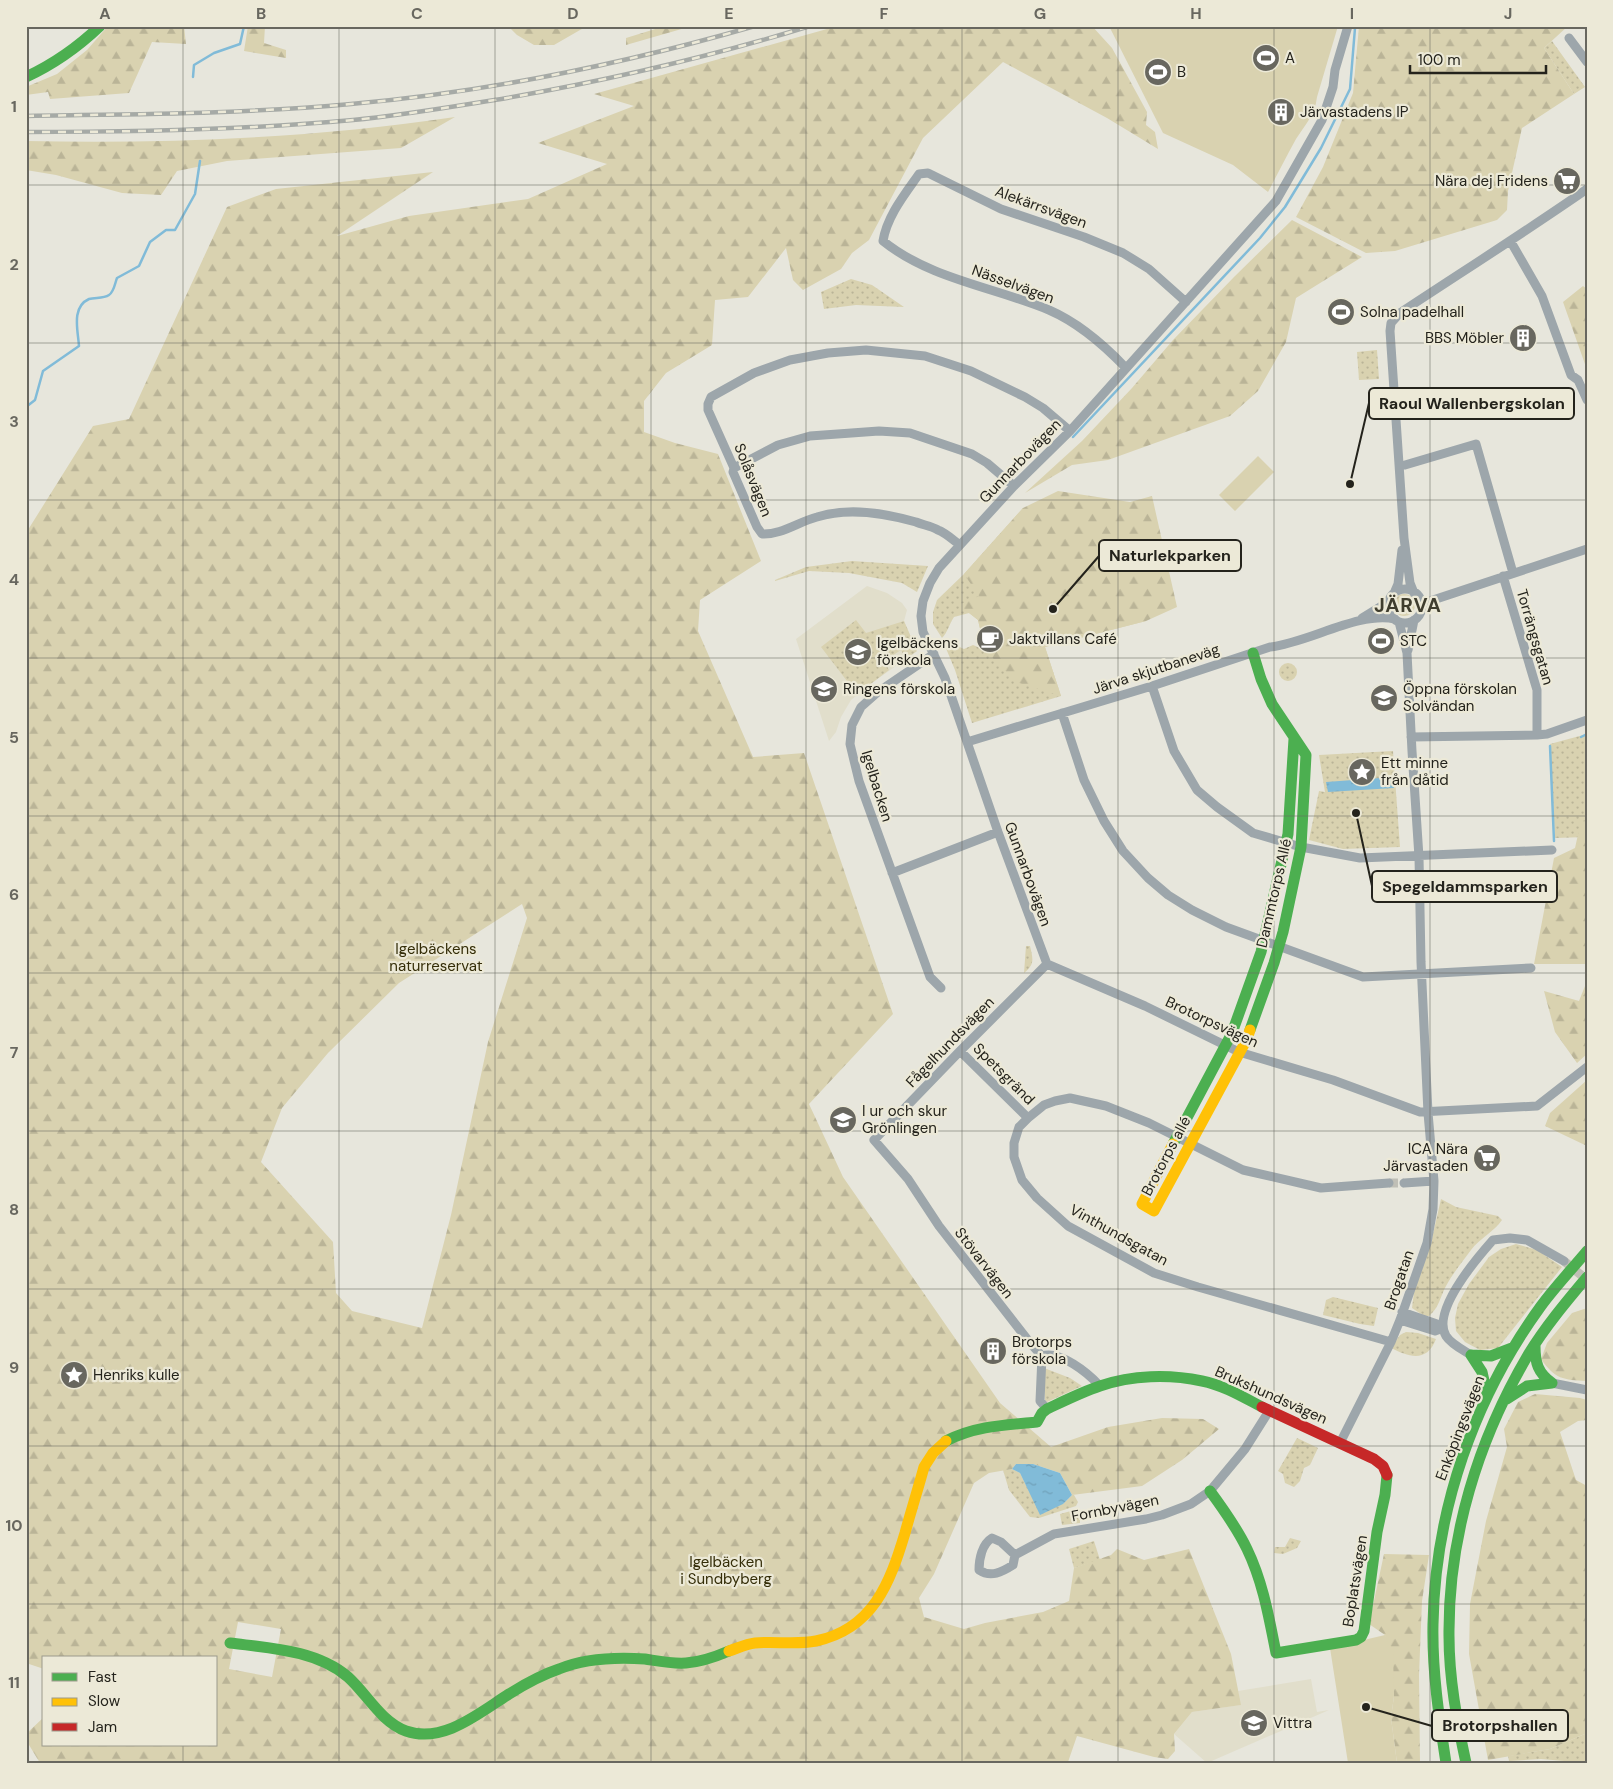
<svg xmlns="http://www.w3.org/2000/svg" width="1613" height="1789" font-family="'DM Sans',sans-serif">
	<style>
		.built { fill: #e1decb }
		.green { fill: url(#green-dots) }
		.forest { fill: url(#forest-firs); fill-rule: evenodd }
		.pitch { fill: #d9d2b0 }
		.water { fill: url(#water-ripples) }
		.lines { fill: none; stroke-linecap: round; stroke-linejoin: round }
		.stream { stroke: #81bbd8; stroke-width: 2.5 }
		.street-tunnel { stroke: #c0bfb6; stroke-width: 9; stroke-dasharray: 9 4.5; stroke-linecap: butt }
		.street { stroke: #9da6ab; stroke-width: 9 }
		.fast { stroke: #4caf50; stroke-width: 11 }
		.slow { stroke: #ffc107; stroke-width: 11 }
		.jam { stroke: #c62828; stroke-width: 11 }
		.rail-casing { stroke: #a6aaa6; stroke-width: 4.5 }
		.rail { stroke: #ece9d7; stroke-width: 2.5; stroke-dasharray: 8; stroke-linecap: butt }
		.grid { fill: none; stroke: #68675f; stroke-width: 1; stroke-opacity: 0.55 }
		.labels { text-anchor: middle; stroke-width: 4.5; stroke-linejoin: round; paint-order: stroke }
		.poi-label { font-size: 15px; fill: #24231c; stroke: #ece9d7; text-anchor: start }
		.street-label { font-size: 15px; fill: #24231c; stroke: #ece9d7 }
		.park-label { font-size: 15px; fill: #342d08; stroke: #ece9d7 }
		.district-label { font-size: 20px; font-weight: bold; letter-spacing: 1px; fill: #3f3d2e; stroke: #ece9d7 }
		.leader { fill: none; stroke: #24231c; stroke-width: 2 }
		.callout-dot { fill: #24231c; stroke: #ece9d7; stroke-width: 2 }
		.callout { fill: #ece9d7; stroke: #24231c; stroke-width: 2 }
		.callout-label { font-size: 16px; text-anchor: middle; font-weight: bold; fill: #24231c }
		.neatline { fill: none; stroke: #68675f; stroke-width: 2 }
		.grid-label { font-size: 16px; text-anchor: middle; font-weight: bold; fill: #68675f }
	</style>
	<defs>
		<pattern id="green-dots" width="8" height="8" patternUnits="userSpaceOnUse" patternTransform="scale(1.25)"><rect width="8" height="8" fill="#d9d2b0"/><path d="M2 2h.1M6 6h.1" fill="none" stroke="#bab497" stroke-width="1.8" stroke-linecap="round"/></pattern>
		<pattern id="forest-firs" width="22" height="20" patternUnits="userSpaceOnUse" patternTransform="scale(1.25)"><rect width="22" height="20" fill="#d9d2b0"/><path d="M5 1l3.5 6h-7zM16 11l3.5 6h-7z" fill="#bab497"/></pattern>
		<pattern id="water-ripples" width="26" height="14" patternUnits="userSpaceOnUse" patternTransform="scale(1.25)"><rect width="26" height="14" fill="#81bbd8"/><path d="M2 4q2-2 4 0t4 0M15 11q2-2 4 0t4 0" fill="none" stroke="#6fa0b9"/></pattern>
	</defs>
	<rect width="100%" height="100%" fill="#e7e6dc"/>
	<path class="built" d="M867,586L887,593L902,603L907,610L904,621L917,651L869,685L851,700L841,717L836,732L829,741L796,639Z
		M1311,1679L1317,1712L1329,1710L1207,1763L1174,1734L1192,1712L1240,1705L1238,1691Z"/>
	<path class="green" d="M1552,41L1585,87L1574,94L1544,48Z
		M851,279L872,285L904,307L856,305L824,309L821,292Z
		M1377,350L1379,379L1359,380L1357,352Z
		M1023,508L1146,621L1045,647L1061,696L972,723L955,670L945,646L951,643L964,649L973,645L985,650L978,620L969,613L954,617C949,624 948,632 942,638L933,624V612L937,600L964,574Z
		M852,561L928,566L917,592L902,583L849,573L809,571L775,581V580L806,567Z
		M1393 605a11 11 0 1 1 22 0a11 11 0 1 1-22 0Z
		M856,620L866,633L904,621L917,651L906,659L901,650L884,661L889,670L860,692L854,682L850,685L821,647Z
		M1279 672a9 9 0 1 1 18 0a9 9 0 1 1-18 0Z
		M1587,734V837L1555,838L1550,744Z
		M1393,751L1400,847L1343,849L1309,840L1319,791L1325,792L1319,755Z
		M1026,946H1030C1033,959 1035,964 1024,973Z
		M1441,1199L1456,1207L1498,1216L1502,1220C1494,1232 1480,1238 1471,1250C1463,1261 1453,1273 1446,1286C1440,1297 1439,1308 1429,1316H1424L1412,1308L1414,1292L1431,1243Z
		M1516,1244L1537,1250L1562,1267L1498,1348L1480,1350L1465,1342L1456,1331L1455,1318L1458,1304L1469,1284L1489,1257L1501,1249Z
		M1333,1297L1378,1308L1374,1326L1360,1324L1323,1315L1326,1300Z
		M1406,1332L1418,1333L1436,1339C1427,1363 1409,1357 1391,1348L1400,1335Z
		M1044,1368L1070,1378L1082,1386L1047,1402L1045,1400Z
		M1297,1438L1318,1448L1310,1465L1304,1468L1300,1481L1294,1487L1285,1483L1283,1474L1278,1471Z
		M1012,1469L1020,1473L1026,1485L1063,1504L1072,1495H1074L1078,1502L1076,1506L1039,1518L1030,1517L1009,1490L1003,1470Z
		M1078,1509L1080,1510V1523L1062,1525L1060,1514Z
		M1290,1538L1301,1541L1297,1548L1283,1554L1274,1553L1275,1547H1285Z
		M1094,1541L1100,1560L1074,1568L1069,1549Z
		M1587,1733V1763L1541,1759L1509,1761L1508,1756L1550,1749Z"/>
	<path class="forest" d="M108,26H184L186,44L152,42L129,93L50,99L48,92L26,95V87L57,74L87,50Z
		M248,26H265L264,43L286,50V58L244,51Z
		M508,26H587L554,45H534L517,35Z
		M665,26H692L626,45V38Z
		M845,26H1092L1112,48L1147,112L1146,125L1155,132L1158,149L1107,118L1003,62L923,138L869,240L852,253L841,269L803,290L793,280L786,248L748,297L715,300L712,345L666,373L644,401V432L675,443L718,454L761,561L700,600L698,631L753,757L804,753L893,1014L809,1104L843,1177L1000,1403L1051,1447L1108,1427L1162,1418L1203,1419L1219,1429L1182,1460L1142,1486L1072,1495L1060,1473L1033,1464H1016L1012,1469L989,1473L974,1483L934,1574L919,1598L924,1617L964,1629L985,1623L1043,1612L1069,1601L1074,1568L1111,1555L1117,1549L1144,1560L1189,1549L1231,1654L1241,1705L1192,1712L1174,1734L1175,1751L1168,1759L1154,1757L1077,1736L1068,1762L1070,1763H40L26,1740V1734L44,1717V1745H216V1658H44V1669L26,1663V533L93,426L129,419L227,207L276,189L433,172L337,236L409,216L528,199L607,164L538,143L634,106L594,94L827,29ZM522,904L527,918L488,1042L451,1215L422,1328L352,1311L336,1293L333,1242L261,1162L282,1108L328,1053L399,983ZM238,1622L281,1629L272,1677L229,1669Z
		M1359,26H1568L1544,48L1574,94L1522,128L1508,191L1507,210L1497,220L1395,251L1366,253L1296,217L1323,167L1353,93Z
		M455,117L401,148L227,161L177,171L161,195L122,193L56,175L26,170V141C169,144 314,138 455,117Z
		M1292,220L1362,257L1296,298L1286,342L1258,391L1230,416L1108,460L1072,465L1025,493L1082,441L1132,388L1173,340L1234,277Z
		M1583,286L1587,289L1586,367L1563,302Z
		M1058,491L1130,502L1152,496L1177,607L1146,621L1045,647L1061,696L1016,682L985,650L978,620L959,605L979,596L964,574L1023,508Z
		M1587,820V964H1534L1554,858L1575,848L1581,821Z
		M1587,981V1054L1577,1063L1555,1032L1544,991L1579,1001Z
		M1587,1080V1146L1545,1126L1550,1113Z
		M1587,1308V1381C1563,1380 1555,1379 1541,1359L1547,1343L1572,1313Z
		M1535,1394L1580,1398L1587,1400V1420L1578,1421L1560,1432L1576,1480L1587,1486V1733L1550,1749L1488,1760L1469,1654L1470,1604L1486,1521L1507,1447L1504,1429L1518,1402Z
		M1384,1554L1429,1555L1422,1601L1419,1675L1420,1763H1397L1391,1718L1394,1696L1385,1635L1369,1624Z"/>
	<path class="pitch" d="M1109,26H1338L1317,97C1315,115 1305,125 1296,139C1286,157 1277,175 1268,192L1233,165L1163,133Z
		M1258,456L1274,472L1235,511L1219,495Z
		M1385,1635L1393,1651L1394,1696L1391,1718L1397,1763H1348L1330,1648Z"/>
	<path class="water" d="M1394,777V788L1328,792L1326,782Z
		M1016,1464H1033L1060,1473L1072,1495L1063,1504L1040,1515L1020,1473L1012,1469Z"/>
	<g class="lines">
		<path class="stream" d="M193,77L194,65L214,53L240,44L244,26
			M26,407L35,400L43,371L79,346C78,331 71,307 89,299C95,297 103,299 109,295C114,292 115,283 117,278L139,266L150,242L166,230H175L195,194L200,161
			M1073,437L1260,238L1285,207L1321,148L1350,89L1355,28
			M1581,737L1587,734
			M1550,746L1554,841"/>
		<path class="street-tunnel" d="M1389,1183H1404
			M1564,1261L1587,1280"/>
		<path class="street" d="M1569,38L1587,62
			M1511,242L1542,296L1571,375L1578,380L1587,400
			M1125,367C1103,344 1079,323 1049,310C994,287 930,279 883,241C887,216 905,194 919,174L928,173L1001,209L1084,237L1123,253L1149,269L1186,302
			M1405,465L1476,444L1513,573
			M734,468L778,445L810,436L879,431L910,433L972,454L987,463L1014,486
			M960,545C953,540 946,533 938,530C931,526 923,525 916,522C884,513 849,507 817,517C798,522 781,535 762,534L757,527L733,472L734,468L708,410V404L711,397L754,373L790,360L828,353L866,350L925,356L971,371L1025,397L1043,408L1070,431
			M1503,576L1537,690V735
			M1388 606a17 17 0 1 1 34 0a17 17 0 1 1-34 0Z
			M1395,591L1398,584L1402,550
			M1414,593L1410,583L1404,538L1390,331L1391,323L1400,313C1462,272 1525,232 1587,189
			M1421,604L1587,549
			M1362,618L1388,602
			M1408,650L1414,620
			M934,654L878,692L861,707L852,725L850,744L859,781L930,977L941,988
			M1152,686L1174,751L1197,790L1217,807L1253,833L1301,847L1360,858L1552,850
			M1062,713L1084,780L1104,821L1123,851L1148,878L1168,895L1192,910L1226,927L1363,977L1531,968
			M1411,737L1537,735L1547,734L1587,720
			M967,742L1152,686L1270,647C1308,643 1359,611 1395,619
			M892,873L998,832
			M1047,964L998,832L945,678L923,632L921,616L923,601L930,583L939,568L1014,486L1070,431L1276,201L1322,120L1333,87L1335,70L1348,26
			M1047,964L1145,1006L1239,1052L1333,1080L1420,1112L1537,1106L1587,1067
			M960,1051L1028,1118
			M1389,1183L1321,1188L1243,1170L1149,1123L1106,1106L1070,1098L1055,1101L1044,1105L1028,1118L1019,1127L1014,1143V1157L1022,1180L1037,1198L1068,1226L1154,1273L1198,1287L1391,1342
			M1404,1183L1434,1181
			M1402,1312L1437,1324L1443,1328
			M1400,1320L1435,1331L1443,1328
			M1471,1355C1463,1350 1451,1344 1446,1336C1431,1311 1477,1258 1493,1240L1510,1238L1527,1240L1564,1261
			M1042,1356C1060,1350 1088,1373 1100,1386
			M1552,1383L1587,1390
			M1047,1409L1040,1401L1042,1356L1031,1344L939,1226L908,1179L874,1140L960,1051L1047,964
			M1340,1443L1391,1342L1400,1320L1427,1243L1433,1209L1434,1181L1428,1113L1421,962L1419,857L1412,751L1407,653L1399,622
			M992,1538L1001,1542L1015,1555L1013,1565C1002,1572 991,1578 979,1570C979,1559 982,1544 992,1538Z
			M1015,1555L1054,1534L1146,1519L1162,1515L1191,1504L1210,1491L1245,1449L1269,1411"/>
		<path class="fast" d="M26,77C54,64 78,47 100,26
			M1250,1030L1274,963L1283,932L1301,847L1306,755L1272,704L1261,679L1253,653
			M1173,1144L1232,1033L1261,952L1288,834L1294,739
			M1535,1346C1535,1363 1538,1373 1552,1383
			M1471,1355L1482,1372L1487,1394
			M1471,1355L1491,1356L1512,1348
			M1507,1399L1527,1386L1552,1383
			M946,1441C975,1426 1005,1425 1037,1422L1042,1413L1047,1409C1064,1401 1082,1392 1100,1386C1132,1375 1169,1374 1202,1381C1223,1385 1243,1397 1262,1407
			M1210,1491C1224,1510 1237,1528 1247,1549C1263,1582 1269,1618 1276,1653L1356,1640L1361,1637L1364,1631L1377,1532L1385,1495L1387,1475
			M230,1643C269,1648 317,1650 348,1677C367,1694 381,1722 406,1731C443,1744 479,1713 509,1694C525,1684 541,1675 559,1669C586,1658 616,1657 645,1659C658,1661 672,1664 686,1663C701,1662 715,1657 729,1651
			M1446,1763C1439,1717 1432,1671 1433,1624C1435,1510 1474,1398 1541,1306C1555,1287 1572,1269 1587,1251
			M1466,1763C1457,1721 1449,1679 1449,1636C1448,1537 1478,1440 1528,1355C1545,1327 1566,1302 1587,1277"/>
		<path class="slow" d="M1173,1144L1142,1204L1154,1211L1247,1039L1250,1030
			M729,1651C738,1648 746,1644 755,1643C775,1641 796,1645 816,1641C873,1629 890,1583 905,1533C911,1511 918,1489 924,1467L933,1453L946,1441"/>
		<path class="jam" d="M1262,1407L1374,1459L1383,1466L1387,1475"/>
		<g class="rail-casing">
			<path id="rail" d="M26,116C135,114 243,114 351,104C488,92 623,64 755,26
				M26,132C135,132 244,130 353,120C405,115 456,106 507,98C609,80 710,57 810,26"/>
		</g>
		<use href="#rail" class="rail"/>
	</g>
	<path class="grid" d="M183,26V1658M339,26V1763M495,26V1763M651,26V1763M806,26V1763M962,26V1763M1118,26V1763M1274,26V1763M1430,26V1763M26,185H1587M26,343H1587M26,500H1587M26,658H1587M26,816H1587M26,973H1587M26,1131H1587M26,1289H1587M26,1446H1587M26,1604H1587M183,1745V1763"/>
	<defs>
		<g id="stadium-disc" transform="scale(1.4375)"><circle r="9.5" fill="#68675f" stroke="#ece9d7"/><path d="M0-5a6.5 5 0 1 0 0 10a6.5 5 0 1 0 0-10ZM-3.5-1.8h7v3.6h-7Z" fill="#fff"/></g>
		<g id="building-disc" transform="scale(1.4375)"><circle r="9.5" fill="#68675f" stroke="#ece9d7"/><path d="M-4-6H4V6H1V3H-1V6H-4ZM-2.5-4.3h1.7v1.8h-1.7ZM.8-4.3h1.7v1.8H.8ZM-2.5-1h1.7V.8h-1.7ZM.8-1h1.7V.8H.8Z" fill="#fff"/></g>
		<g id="supermarket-disc" transform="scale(1.4375)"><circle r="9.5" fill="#68675f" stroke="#ece9d7"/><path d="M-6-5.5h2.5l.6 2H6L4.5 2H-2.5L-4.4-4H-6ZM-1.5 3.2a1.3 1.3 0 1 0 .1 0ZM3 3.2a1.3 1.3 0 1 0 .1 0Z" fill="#fff"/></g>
		<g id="cafe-disc" transform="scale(1.4375)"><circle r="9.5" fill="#68675f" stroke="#ece9d7"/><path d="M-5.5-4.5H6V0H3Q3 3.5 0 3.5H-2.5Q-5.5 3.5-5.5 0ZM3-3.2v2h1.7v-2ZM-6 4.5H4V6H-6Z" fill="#fff"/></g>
		<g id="school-disc" transform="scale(1.4375)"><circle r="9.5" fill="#68675f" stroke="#ece9d7"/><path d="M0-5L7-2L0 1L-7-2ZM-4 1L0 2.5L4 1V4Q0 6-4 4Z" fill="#fff"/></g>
		<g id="sight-disc" transform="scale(1.4375)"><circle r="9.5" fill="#68675f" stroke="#ece9d7"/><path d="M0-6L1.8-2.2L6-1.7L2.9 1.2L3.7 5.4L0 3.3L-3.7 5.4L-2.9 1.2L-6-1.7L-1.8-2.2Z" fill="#fff"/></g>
	</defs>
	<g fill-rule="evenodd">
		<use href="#stadium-disc" x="1266" y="58"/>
		<use href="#stadium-disc" x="1158" y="72"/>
		<use href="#building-disc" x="1281" y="112"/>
		<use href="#supermarket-disc" x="1567" y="181"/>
		<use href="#stadium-disc" x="1341" y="312"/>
		<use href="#building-disc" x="1523" y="338"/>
		<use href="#cafe-disc" x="990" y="639"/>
		<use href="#stadium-disc" x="1381" y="641"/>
		<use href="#school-disc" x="858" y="652"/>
		<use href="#school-disc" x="824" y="689"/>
		<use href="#school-disc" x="1384" y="698"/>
		<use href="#sight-disc" x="1362" y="772"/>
		<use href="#school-disc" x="843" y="1120"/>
		<use href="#supermarket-disc" x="1487" y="1158"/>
		<use href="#building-disc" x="993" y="1351"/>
		<use href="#sight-disc" x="74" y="1375"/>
		<use href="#school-disc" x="1254" y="1723"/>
	</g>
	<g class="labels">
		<g class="poi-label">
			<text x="1285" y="63">A</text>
			<text x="1177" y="77">B</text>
			<text x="1300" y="117">Järvastadens IP</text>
			<text x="1548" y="186" text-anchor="end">Nära dej Fridens</text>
			<text x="1360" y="317">Solna padelhall</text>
			<text x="1504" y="343" text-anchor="end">BBS Möbler</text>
			<text x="1009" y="644">Jaktvillans Café</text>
			<text x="1400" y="646">STC</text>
			<text x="877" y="648">Igelbäckens<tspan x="877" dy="17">förskola</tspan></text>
			<text x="843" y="694">Ringens förskola</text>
			<text x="1403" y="694">Öppna förskolan<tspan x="1403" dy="17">Solvändan</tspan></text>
			<text x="1381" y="768">Ett minne<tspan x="1381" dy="17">från dåtid</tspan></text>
			<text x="862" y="1116">I ur och skur<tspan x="862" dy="17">Grönlingen</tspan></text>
			<text x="1468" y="1154" text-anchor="end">ICA Nära<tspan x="1468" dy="17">Järvastaden</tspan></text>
			<text x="1012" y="1347">Brotorps<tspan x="1012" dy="17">förskola</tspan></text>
			<text x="93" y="1380">Henriks kulle</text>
			<text x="1273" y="1728">Vittra</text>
		</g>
		<g class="street-label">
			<text transform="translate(1041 207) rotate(20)" y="5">Alekärrsvägen</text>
			<text transform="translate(1013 284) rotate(20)" y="5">Nässelvägen</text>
			<text transform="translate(1020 461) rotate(-46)" y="5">Gunnarbovägen</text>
			<text transform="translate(753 480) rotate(68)" y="5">Solåsvägen</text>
			<text transform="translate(1535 637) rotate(74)" y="5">Torrängsgatan</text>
			<text transform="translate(1156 669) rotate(-18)" y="5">Järva skjutbaneväg</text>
			<text transform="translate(877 786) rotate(73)" y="5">Igelbacken</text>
			<text transform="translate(1028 874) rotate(70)" y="5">Gunnarbovägen</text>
			<text transform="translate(1274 893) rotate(-77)" y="5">Dammtorps Allé</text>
			<text transform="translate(1212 1022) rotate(25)" y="5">Brotorpsvägen</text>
			<text transform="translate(950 1042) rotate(-46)" y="5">Fågelhundsvägen</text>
			<text transform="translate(1004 1074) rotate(45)" y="5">Spetsgränd</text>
			<text transform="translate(1166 1156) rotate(-62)" y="5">Brotorps allé</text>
			<text transform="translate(1119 1235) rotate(29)" y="5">Vinthundsgatan</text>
			<text transform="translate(984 1263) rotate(52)" y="5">Stövarvägen</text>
			<text transform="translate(1399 1280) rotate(-71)" y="5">Brogatan</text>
			<text transform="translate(1271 1395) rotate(24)" y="5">Brukshundsvägen</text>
			<text transform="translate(1460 1428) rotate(-69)" y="5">Enköpingsvägen</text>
			<text transform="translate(1115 1508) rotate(-11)" y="5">Fornbyvägen</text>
			<text transform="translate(1355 1581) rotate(-81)" y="5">Boplatsvägen</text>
		</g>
		<g class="park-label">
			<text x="436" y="954">Igelbäckens<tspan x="436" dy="17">naturreservat</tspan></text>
			<text x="726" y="1567">Igelbäcken<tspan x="726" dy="17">i Sundbyberg</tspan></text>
		</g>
		<g class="district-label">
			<text x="1408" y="612">JÄRVA</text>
		</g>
	</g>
	<path class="leader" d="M1350 484L1369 403M1053 609L1099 556M1356 813L1372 886M1366 1707L1432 1726"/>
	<g class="callout-dot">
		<circle cx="1350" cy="484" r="5"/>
		<circle cx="1053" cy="609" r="5"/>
		<circle cx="1356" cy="813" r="5"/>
		<circle cx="1366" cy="1707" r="5"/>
	</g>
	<g class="callout">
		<rect x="1369" y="388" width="205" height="31" rx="5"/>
		<rect x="1099" y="540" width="142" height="31" rx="5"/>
		<rect x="1372" y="871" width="185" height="31" rx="5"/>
		<rect x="1432" y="1710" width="136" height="31" rx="5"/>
	</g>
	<g class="callout-label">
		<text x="1472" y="409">Raoul Wallenbergskolan</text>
		<text x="1170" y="561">Naturlekparken</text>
		<text x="1465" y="892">Spegeldammsparken</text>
		<text x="1500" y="1731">Brotorpshallen</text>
	</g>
	<rect width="1613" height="1789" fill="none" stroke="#ece9d7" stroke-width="55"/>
	<rect x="42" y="1656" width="175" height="90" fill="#ece9d7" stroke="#9c9a8c"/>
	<rect x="52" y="1673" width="25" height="8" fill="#4caf50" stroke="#9c9a8c"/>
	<text x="88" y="1682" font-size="15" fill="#24231c">Fast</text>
	<rect x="52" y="1698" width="25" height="8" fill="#ffc107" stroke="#9c9a8c"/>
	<text x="88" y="1706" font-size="15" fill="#24231c">Slow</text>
	<rect x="52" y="1723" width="25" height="8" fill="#c62828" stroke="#9c9a8c"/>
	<text x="88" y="1732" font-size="15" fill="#24231c">Jam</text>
	<path d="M1410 65v8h136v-8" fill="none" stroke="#24231c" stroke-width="2.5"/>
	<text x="1418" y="65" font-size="15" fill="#24231c" stroke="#ece9d7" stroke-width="4" paint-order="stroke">100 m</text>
	<rect x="28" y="28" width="1558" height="1734" class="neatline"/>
	<g class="grid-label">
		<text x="105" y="19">A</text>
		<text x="261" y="19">B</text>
		<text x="417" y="19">C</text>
		<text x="573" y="19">D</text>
		<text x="729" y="19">E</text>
		<text x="884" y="19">F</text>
		<text x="1040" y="19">G</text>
		<text x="1196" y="19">H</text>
		<text x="1352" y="19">I</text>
		<text x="1508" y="19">J</text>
		<text x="14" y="112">1</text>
		<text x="14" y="270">2</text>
		<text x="14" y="427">3</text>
		<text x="14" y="585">4</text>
		<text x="14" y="743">5</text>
		<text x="14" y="900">6</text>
		<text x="14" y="1058">7</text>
		<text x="14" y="1215">8</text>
		<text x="14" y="1373">9</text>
		<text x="14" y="1531">10</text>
		<text x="14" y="1688">11</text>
	</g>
</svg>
